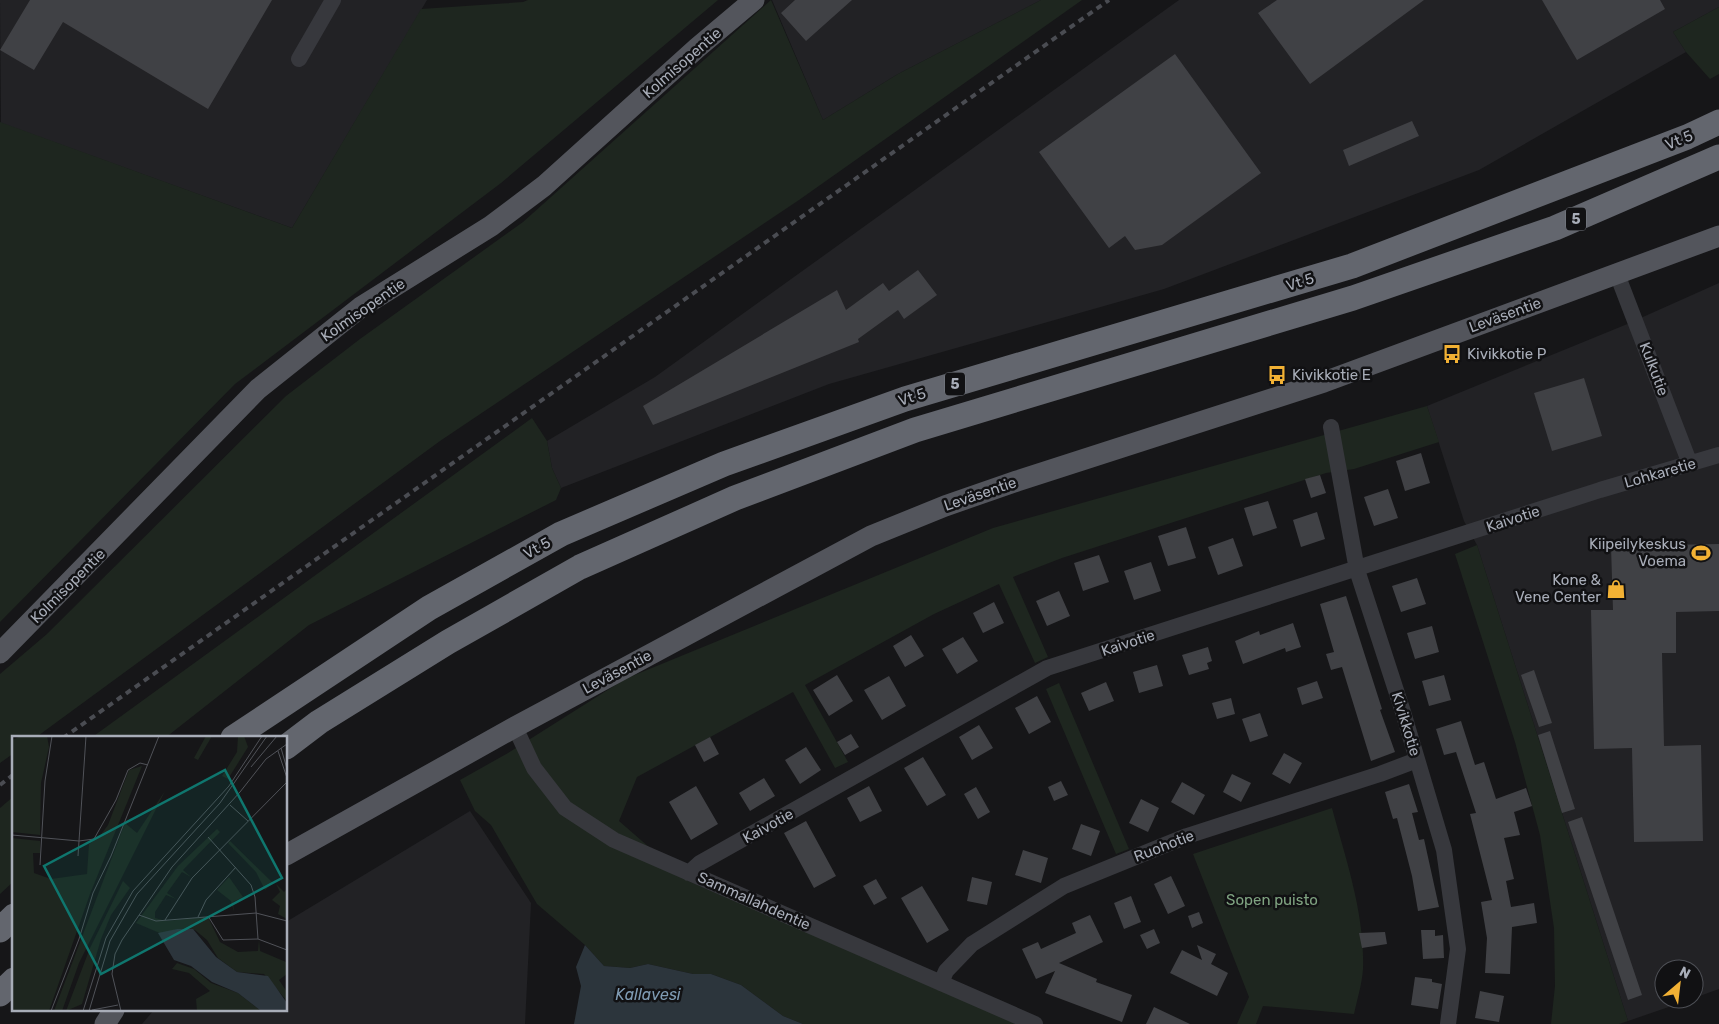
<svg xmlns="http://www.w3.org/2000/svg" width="1719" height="1024" font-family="Rubik,sans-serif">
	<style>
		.built { fill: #222225 }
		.green { fill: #1e261f }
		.water { fill: #2c353c }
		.building { fill: #404145 }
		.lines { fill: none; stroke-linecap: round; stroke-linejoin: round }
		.minor { stroke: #37383d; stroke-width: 16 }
		.major { stroke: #53555c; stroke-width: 21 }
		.highway { stroke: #63666e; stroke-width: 25 }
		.rail { stroke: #4a4c52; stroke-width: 4; stroke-dasharray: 6 5; stroke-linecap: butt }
		.labels { text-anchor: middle; stroke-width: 5; stroke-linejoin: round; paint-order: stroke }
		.shield { fill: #111113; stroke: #7b7e86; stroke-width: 1 }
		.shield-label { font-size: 14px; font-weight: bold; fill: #a8adb8 }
		.street-label { font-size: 15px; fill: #a8adb8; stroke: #111113 }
		.poi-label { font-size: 15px; fill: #a8adb8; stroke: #111113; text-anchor: start }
		.park-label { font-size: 15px; fill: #7fa381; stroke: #111113 }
		.water-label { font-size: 16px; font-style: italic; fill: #7f9bb3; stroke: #111113 }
		.inset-road { fill: none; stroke: #505258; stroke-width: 1 }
		.view { fill: #0f766e; fill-opacity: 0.15; stroke: #0f766e; stroke-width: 2.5 }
		.inset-edge { fill: none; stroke: #a8adb8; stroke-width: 2.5 }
	</style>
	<rect width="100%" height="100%" fill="#161618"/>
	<path class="built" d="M0,0H427L292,228L1,123Z
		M772,0H1041L898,74L823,120Z
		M1179,0H1719V7L1673,32L1686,52L1479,170L1164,289L829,384L561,488L552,468L547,441L655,377Z
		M1719,283V989L1694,998V969H1664V999H1692L1628,1021L1477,545L1464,521L1427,406L1625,325Z
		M470,811L531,903L525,1024H142L154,1010H286V922Z"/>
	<path class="green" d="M528,0H718L501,183L235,384L0,622V122L292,228L421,9L523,2Z
		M771,0L823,120L898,74L1041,0H1082L799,200L440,441L35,738H14V753L0,763V674L47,634L286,396L360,339L523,222Z
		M1719,7V74L1710,79L1686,52L1673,32Z
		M1427,406L1439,442L1354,469L1326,473L1062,558L1013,577L1048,657L1035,663L999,584L934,614L805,685L848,762L835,768L793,692L637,777L619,821L688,881L1014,1019V1024H803L783,1016L741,985L711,974H693L648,964L630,968L604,966L585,945L537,904L491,825L475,811L460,780L508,753L625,679L993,528Z
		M532,418L547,441L552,468L561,488L556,500L309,625L165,738H91Z
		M1477,545L1628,1021L1619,1024H1551L1555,986L1554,928L1540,835L1515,742L1455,554Z
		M1059,683L1129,849L1116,854L1046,689Z
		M14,796V881L0,894V808Z
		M1332,808C1346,860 1365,914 1363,969C1362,984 1357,1000 1354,1014L1263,1006L1256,1024H1237L1249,997L1193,854Z"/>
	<path class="water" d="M585,945L604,966L630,968L648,964L693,974H711L741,985L783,1016L803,1024H574L581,986L576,967Z"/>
	<path class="building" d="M30,0H272L208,109L63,22L34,70L0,50Z
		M795,0H852L806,41L781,13Z
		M1277,0H1424L1310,84L1258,13Z
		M1542,0H1660L1665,9L1577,60Z
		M1175,54L1261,173L1162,245L1135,250L1125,236L1109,248L1039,152Z
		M1412,121L1419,136L1349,166L1343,150Z
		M918,270L937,295L904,319L898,310L858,339L859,342L653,425L643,406L837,290L846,310L883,283L889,291Z
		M1584,378L1602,436L1552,451L1534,393Z
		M1421,453L1430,483L1405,491L1396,461Z
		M1320,475L1326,493L1311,498L1305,479Z
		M1388,489L1398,518L1374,526L1364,497Z
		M1268,501L1277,528L1253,536L1244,508Z
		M1317,512L1325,539L1301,547L1293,520Z
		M1186,527L1196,558L1168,566L1158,536Z
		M1233,538L1243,566L1218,575L1208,547Z
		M1719,544V611L1676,612V653H1662L1664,746L1701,745L1703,841L1634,842L1632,748L1594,749L1591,610H1613L1611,546Z
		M1099,555L1109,582L1083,591L1074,563Z
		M1151,562L1161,591L1134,600L1124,571Z
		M1417,578L1426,604L1401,612L1392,586Z
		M1059,591L1070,616L1047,626L1036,601Z
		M1346,596L1382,709L1380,710L1395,752L1371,761L1342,667L1331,670L1326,654L1334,652L1320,604Z
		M994,602L1004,623L983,633L973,613Z
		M1293,623L1301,647L1286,652L1285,648L1243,664L1235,641L1259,631L1260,635Z
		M1432,626L1439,652L1415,659L1407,633Z
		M911,635L924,656L905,667L893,646Z
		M963,637L978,661L957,674L942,649Z
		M1208,647L1212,661L1207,663L1209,669L1189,675L1182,655Z
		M1157,665L1163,686L1139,693L1133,672Z
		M1534,670L1552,723L1539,727L1521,675Z
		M837,675L853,701L829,716L813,690Z
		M1444,675L1451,700L1429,706L1422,681Z
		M889,676L906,706L882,720L864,690Z
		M1317,681L1323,698L1302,705L1297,688Z
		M1106,682L1114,701L1089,711L1081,693Z
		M1037,696L1051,722L1029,734L1015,708Z
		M1231,698L1235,714L1217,719L1212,703Z
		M1260,713L1268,736L1250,742L1242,719Z
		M1461,721L1475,765L1484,762L1496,799L1526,788L1532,806L1514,812L1520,835L1504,838L1514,879L1506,881L1511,907L1534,903L1537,923L1512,927L1510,974L1485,973L1487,938L1481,902L1492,900L1470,814L1476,813L1456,752L1444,755L1436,729Z
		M979,725L993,748L972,760L959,737Z
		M1550,731L1575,809L1562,813L1538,735Z
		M851,734L859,747L845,755L837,742Z
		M710,737L719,754L704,762L695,745Z
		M806,747L821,770L800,784L785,760Z
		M1284,753L1302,763L1290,784L1272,774Z
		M923,757L946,795L927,806L904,768Z
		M1232,774L1251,783L1241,802L1223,792Z
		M764,778L775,796L750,811L739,793Z
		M1061,781L1068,795L1054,801L1048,787Z
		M1182,782L1205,795L1194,815L1171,802Z
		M1409,784L1418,812L1412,813L1419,840L1424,839L1439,907L1418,911L1412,876L1397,818L1393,819L1385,792Z
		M696,786L718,824L691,840L669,802Z
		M869,786L882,811L860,822L847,798Z
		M976,787L990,812L978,819L964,794Z
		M1141,799L1159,808L1148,832L1129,823Z
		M1582,817L1642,995L1628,1000L1568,822Z
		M806,821L836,876L814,888L784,833Z
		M1081,824L1100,831L1091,856L1072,849Z
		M1023,850L1048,858L1041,883L1015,875Z
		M1171,876L1185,906L1168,914L1154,884Z
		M972,877L992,882L987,905L967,901Z
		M876,879L887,898L874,905L863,886Z
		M922,886L949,930L927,943L901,898Z
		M1131,896L1141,922L1124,929L1114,903Z
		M1199,912L1203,923L1192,928L1188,916Z
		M1090,915L1103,942L1059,963L1097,979L1096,982L1132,995L1122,1022L1045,993L1055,971L1036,979L1022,949L1038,942L1041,949L1076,933L1072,923Z
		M1154,929L1160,943L1147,949L1140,935Z
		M1421,930H1435V936L1443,935L1444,958L1423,959Z
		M1385,932L1387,944L1362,948L1359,933Z
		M1197,945L1216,954L1211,964L1228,973L1217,996L1170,973L1182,950L1202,960Z
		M1415,977L1432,979V982L1442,984L1438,1009L1411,1005Z
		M1480,991L1504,996L1499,1022L1475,1018Z
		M1154,1007L1190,1024H1146Z"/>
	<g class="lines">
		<path class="minor" d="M299,59L333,0
			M1617,274L1690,464
			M1331,427L1357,570L1403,712L1444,850L1458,949L1448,1024
			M515,727L534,768L565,808L614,840L1035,1024
			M689,873L700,863L1047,668L1600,490L1719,455
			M941,983L946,971L972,944L1064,886L1187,836L1380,774L1417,760"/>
		<path class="major" d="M0,653L258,389L361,307L491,226L544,186L697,48L754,0
			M286,855L515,727L871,536L945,506L1017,481L1324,382L1719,236
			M105,1024L114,1010"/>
		<path class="highway" d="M233,738L429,608L561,534L724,464L905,399L1352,266L1687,137L1719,122
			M286,747L319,722L448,642L580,567L735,498L915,430L1353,298L1555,228L1719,157
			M0,930L14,916
			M0,994L14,980"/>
		<path class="rail" d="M63,738L1109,0
			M0,785L14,774"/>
	</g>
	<defs>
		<g id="bus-bare" transform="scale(1.5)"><path d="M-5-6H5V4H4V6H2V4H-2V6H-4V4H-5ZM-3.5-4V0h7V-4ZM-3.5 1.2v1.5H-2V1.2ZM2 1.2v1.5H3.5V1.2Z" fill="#f2b134" stroke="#111113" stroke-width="2.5" paint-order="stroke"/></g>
		<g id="stadium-bare" transform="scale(1.5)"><path d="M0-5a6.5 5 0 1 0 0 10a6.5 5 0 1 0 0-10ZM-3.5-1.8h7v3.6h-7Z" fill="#f2b134" stroke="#111113" stroke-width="2.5" paint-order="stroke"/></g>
		<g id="shop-bare" transform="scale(1.5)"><path d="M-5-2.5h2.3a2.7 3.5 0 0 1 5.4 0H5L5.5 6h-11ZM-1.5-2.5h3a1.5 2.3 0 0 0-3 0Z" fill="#f2b134" stroke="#111113" stroke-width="2.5" paint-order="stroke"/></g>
	</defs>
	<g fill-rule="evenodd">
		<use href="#bus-bare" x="1452" y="354"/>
		<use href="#bus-bare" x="1277" y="375"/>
		<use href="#stadium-bare" x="1701" y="553"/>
		<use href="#shop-bare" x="1616" y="589"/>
	</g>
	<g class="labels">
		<g class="shield">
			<rect x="1566" y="207.5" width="20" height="23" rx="4"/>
			<rect x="945" y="372.5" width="20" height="23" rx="4"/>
		</g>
		<g class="shield-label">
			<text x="1576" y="224">5</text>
			<text x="955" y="389">5</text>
		</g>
		<g class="street-label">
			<text transform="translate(682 63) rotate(-41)" y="5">Kolmisopentie</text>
			<text transform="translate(1679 140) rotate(-22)" y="5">Vt 5</text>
			<text transform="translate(1300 282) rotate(-17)" y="5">Vt 5</text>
			<text transform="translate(363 310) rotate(-35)" y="5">Kolmisopentie</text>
			<text transform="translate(1505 315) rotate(-20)" y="5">Leväsentie</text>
			<text transform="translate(1654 369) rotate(69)" y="5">Kulkutie</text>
			<text transform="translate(912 397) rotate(-18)" y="5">Vt 5</text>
			<text transform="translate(1660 473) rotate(-16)" y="5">Lohkaretie</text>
			<text transform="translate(980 494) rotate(-19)" y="5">Leväsentie</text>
			<text transform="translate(1513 519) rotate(-18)" y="5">Kaivotie</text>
			<text transform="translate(537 548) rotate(-29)" y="5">Vt 5</text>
			<text transform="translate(68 586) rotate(-45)" y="5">Kolmisopentie</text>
			<text transform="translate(1128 643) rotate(-18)" y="5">Kaivotie</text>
			<text transform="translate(617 672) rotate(-28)" y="5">Leväsentie</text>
			<text transform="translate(1406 724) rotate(73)" y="5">Kivikkotie</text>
			<text transform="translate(768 826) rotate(-29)" y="5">Kaivotie</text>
			<text transform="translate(1164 846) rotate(-21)" y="5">Ruohotie</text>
			<text transform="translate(754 901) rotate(24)" y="5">Sammallahdentie</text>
		</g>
		<g class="poi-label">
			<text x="1467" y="359">Kivikkotie P</text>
			<text x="1292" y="380">Kivikkotie E</text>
			<text x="1686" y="549" text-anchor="end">Kiipeilykeskus<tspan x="1686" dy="17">Voema</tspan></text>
			<text x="1601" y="585" text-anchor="end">Kone &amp;<tspan x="1601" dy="17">Vene Center</tspan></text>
		</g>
		<g class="park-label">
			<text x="1272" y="905">Sopen puisto</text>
		</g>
		<g class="water-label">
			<text x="648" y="1000">Kallavesi</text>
		</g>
	</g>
	<g transform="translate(12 736)">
		<rect width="275" height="275" fill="#161618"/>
		<path d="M9,0H35L37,11L29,47L28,99L0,96V4ZM194,0H200L186,24L182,22ZM226,0H232L236,11L216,43L210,40L225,16ZM130,30L78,158L37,275H0V102L28,105V117H21L22,137L39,143L75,138L77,108L87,101L96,89L117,34ZM153,55L67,227L50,275H42L113,87L125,97ZM205,93L208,96L171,134L179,141L170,136L155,157L164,163L154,159L143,176V182L154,185L196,181L208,206L226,216L246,215L247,204L248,215L274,226L275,218V238L267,244L275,256V265L252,238L225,236L206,222L195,204L183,194L165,193L150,198L124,187L166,130ZM218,105L261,147L253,154L244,136L216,107ZM217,141L231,161L221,166L222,176L219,165L205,154ZM111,145L118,152L99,179L89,203L70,268L54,275L78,212ZM264,148L272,156L275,153V183L266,178L268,170L260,164L268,156ZM165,227L182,233L199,247L226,257L249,275H185L184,263L198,255L177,237L160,233Z" fill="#1e261f"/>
		<path d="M165,193H181L204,221L225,236L256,240L275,267V275H249L226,257L200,246L179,230L162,224L146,197Z" fill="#2c353c"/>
		<path class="inset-road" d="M269,12L275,33M266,15L275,42M239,31L265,0M218,69L236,85M0,99L67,105L82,103L104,64L116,34L128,27L136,29M196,101L239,149L243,161L246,203M66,120L74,0M28,129L33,45L40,0M127,179L144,185L244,177L275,185M196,180L211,204L246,203L275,214M186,181L194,164L224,131M153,184L180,142L275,46M80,274L106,269M39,275L67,203L81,157L99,120L147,0M71,275L94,202L121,155L217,50L250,0M77,275L98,205L125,158L208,67L255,0M109,275L100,238L103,218L110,204L160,131L228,56L254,23L275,8"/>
		<path class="view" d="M213,34L270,142L89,238L32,130Z"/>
		<rect width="275" height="275" class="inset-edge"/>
	</g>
	<g transform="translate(1679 984) rotate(28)"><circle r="24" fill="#111113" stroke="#4d4f55"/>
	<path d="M0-4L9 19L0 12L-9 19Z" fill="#f2b134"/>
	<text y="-8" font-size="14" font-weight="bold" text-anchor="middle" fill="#a8adb8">N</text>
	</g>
</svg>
